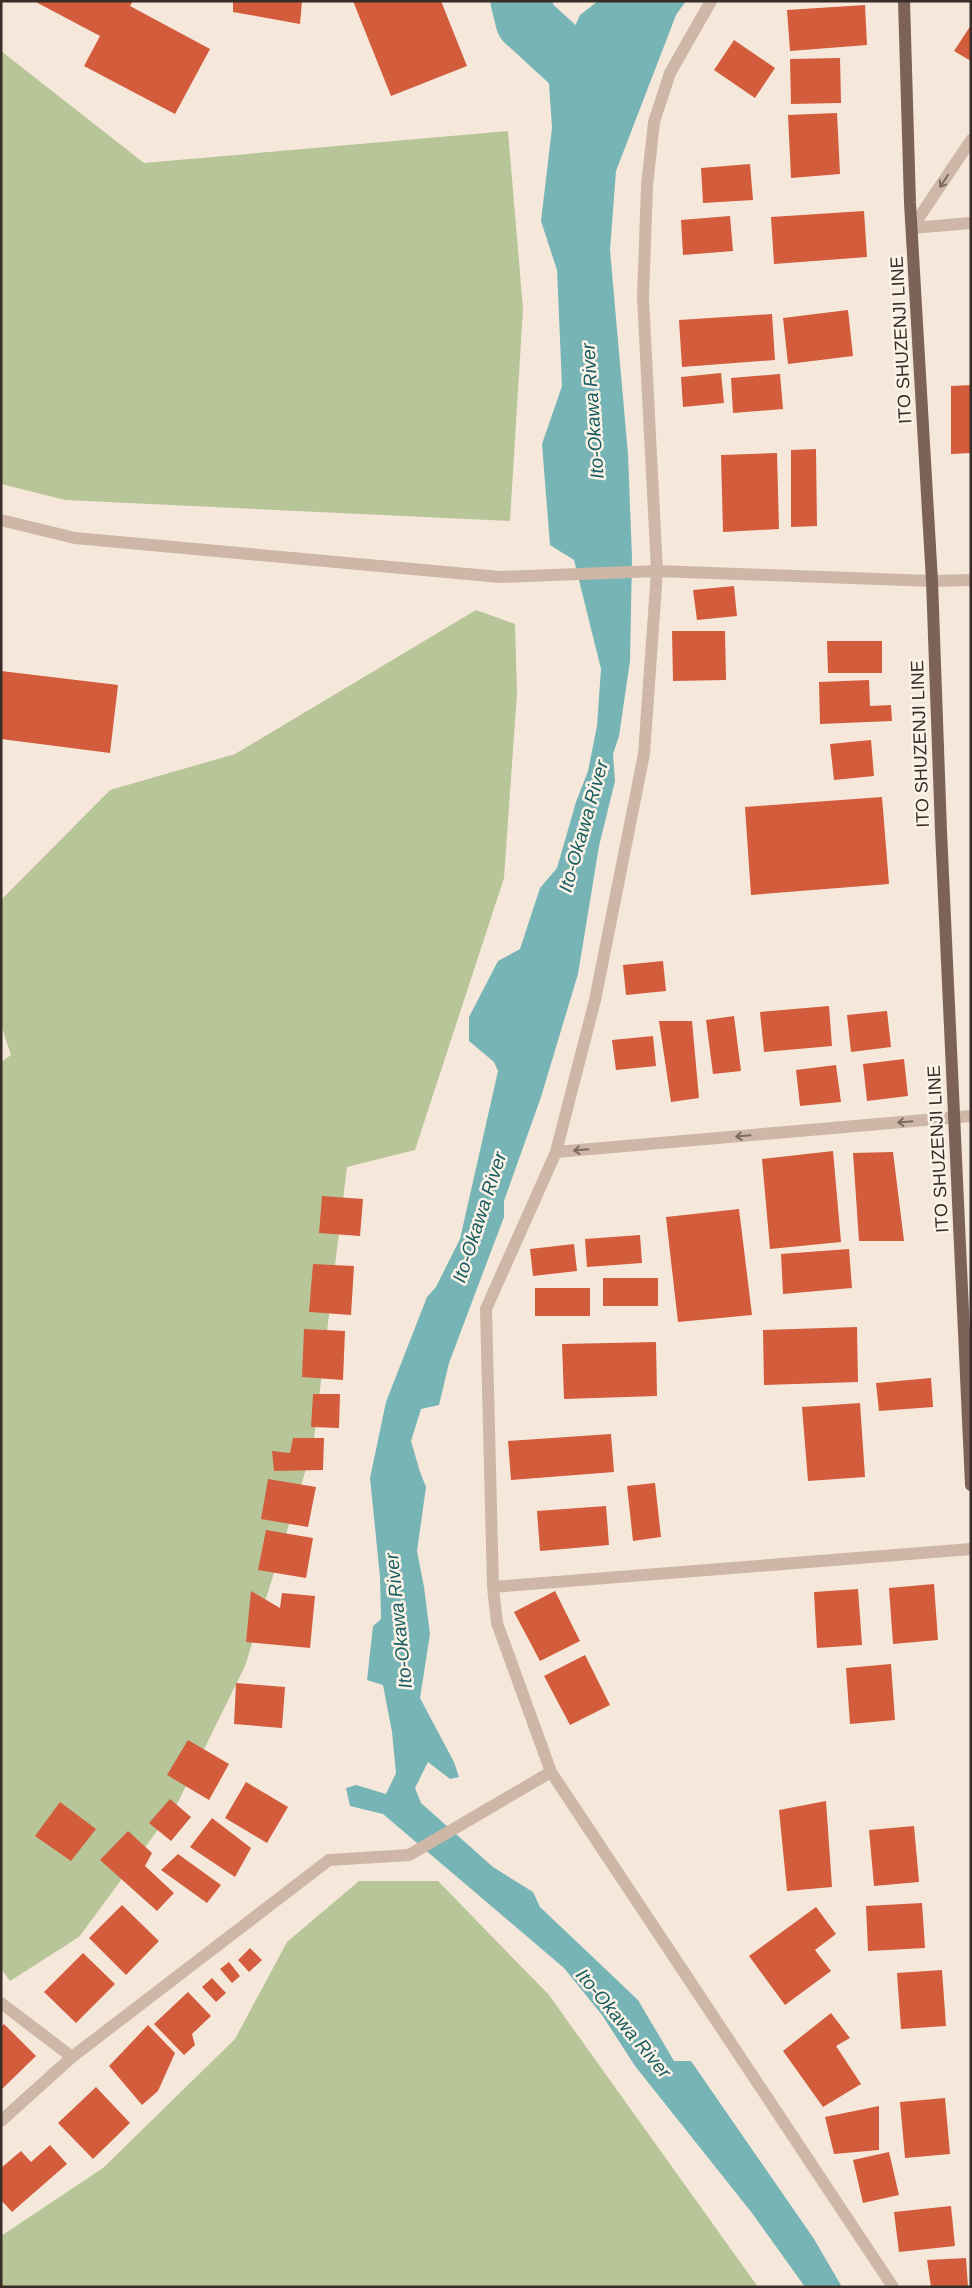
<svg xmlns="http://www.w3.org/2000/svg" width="972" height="2288" font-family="Helvetica,sans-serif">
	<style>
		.green { fill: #b8c599 }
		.water { fill: #77b4b5 }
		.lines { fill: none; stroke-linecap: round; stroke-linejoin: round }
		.river { stroke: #77b4b5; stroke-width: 61 }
		.building { fill: #d25c3c }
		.minor { stroke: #ceb7a6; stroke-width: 12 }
		.tertiary { stroke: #ceb7a6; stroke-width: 12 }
		.primary { stroke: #7d6357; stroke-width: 12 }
		.oneway { stroke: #7c6b60 }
		.labels { text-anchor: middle; stroke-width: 5; stroke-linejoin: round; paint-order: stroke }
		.street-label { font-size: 18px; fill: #392d27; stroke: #fbf2e8 }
		.water-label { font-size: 19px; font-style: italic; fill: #185d5f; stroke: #fbf2e8 }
	</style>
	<rect width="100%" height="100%" fill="#f5e8db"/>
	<path class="green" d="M1,51L144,163L508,131L523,309L510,521L65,500L1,484Z
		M476,610L515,624L517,693L504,878L415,1150L347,1167L313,1447L245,1666L177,1804L79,1937L10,1981L1,1969V1062L11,1055L1,1025V900L110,790L235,754Z
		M359,1881H438L549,1995L758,2287H1V2236L103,2168L235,2039L287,1942Z"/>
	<path class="water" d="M598,1H686L676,15L616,171L610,250L628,454L632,558L630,661L619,736L613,754L615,781L599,846L578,974L541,1097L504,1201V1217L449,1363L439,1405L421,1409L411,1441L420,1472L426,1487L417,1551L424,1587L430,1634L420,1698L454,1762L459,1777L450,1779L428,1762L415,1788L421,1803L493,1867L533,1892L540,1907L638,2000L674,2061H691L814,2239L842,2287H805L752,2213L635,2066L602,2015L564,1968L383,1814L350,1806L346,1788L356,1785L386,1794L396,1773L392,1732L383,1685L367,1680L373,1626L381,1619L380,1577L370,1478L386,1402L427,1297L436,1287L460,1239L498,1071L494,1062L469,1041V1017L498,961L520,949L540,888L557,868L576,802L588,771L597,726L601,669L574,560L550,545L542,444L562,386L557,270L541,221L552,128L549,84L580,15Z"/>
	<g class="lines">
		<path class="river" d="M521,1L526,21L597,86"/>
	</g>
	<path class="building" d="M34,1H133L130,6L210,49L175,114L84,66L100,36Z
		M233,1H302L300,24L233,12Z
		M353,1H441L467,66L391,96Z
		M865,5L867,45L790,51L787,10Z
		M971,25V61L954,51Z
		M734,40L775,68L755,98L714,70Z
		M840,58L841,103L791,104L790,59Z
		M837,113L840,174L791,178L788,115Z
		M750,164L753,200L703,203L701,168Z
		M864,211L867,257L774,264L771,217Z
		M730,216L733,251L683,255L681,220Z
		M848,310L853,356L788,364L783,318Z
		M772,314L775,360L682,367L679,320Z
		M721,373L724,403L683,407L681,377Z
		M780,374L783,409L733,413L731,378Z
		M971,385V453L951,454V386Z
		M816,449L817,526L791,527V450Z
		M777,453L779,529L723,532L721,455Z
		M734,586L737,616L697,620L693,590Z
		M672,631H725L726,680L673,681Z
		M827,641H882V673H828Z
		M1,671L118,685L110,753L1,739Z
		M869,680L870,706L891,705L892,721L820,724L819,682Z
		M871,740L874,776L834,780L830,744Z
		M882,797L889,884L751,895L745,807Z
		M663,961L666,991L626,995L623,965Z
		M829,1006L832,1046L764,1052L760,1012Z
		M887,1011L891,1047L851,1052L847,1015Z
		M734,1016L741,1071L713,1074L706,1020Z
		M659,1021H692L699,1098L671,1102Z
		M653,1036L656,1066L616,1070L612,1040Z
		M904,1059L908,1096L867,1101L863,1064Z
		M836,1065L841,1102L800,1106L796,1070Z
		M833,1151L841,1242L770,1249L762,1159Z
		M893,1152L904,1241H859L853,1153Z
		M322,1196L363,1199L360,1236L319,1233Z
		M739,1209L752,1315L678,1322L666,1217Z
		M640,1235L642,1263L587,1267L585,1239Z
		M574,1244L577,1271L533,1276L530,1249Z
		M849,1249L852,1288L783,1294L781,1254Z
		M313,1264L354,1266L351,1315L309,1312Z
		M603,1278H658V1306H603Z
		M535,1288H590V1316H535Z
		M857,1327L858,1382L764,1385L763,1330Z
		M304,1329L345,1331L343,1380L302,1377Z
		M656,1342L657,1396L564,1399L562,1344Z
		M931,1378L933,1407L879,1411L876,1383Z
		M313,1394H340L339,1428L311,1427Z
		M860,1403L865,1477L808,1481L802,1407Z
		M611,1434L614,1472L511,1480L508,1441Z
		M293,1438H324L323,1470L274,1471L272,1451L290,1453Z
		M268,1479L316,1487L308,1527L261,1519Z
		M655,1483L661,1537L633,1541L627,1486Z
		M606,1506L609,1545L540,1551L537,1511Z
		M266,1530L313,1538L306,1578L258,1570Z
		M934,1584L938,1640L893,1644L889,1588Z
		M858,1589L862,1645L817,1648L814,1592Z
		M251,1591L280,1608L282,1593L315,1596L310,1648L246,1642Z
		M555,1591L580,1641L540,1661L514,1612Z
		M585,1655L610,1705L570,1725L544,1676Z
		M891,1664L895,1720L850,1724L846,1668Z
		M236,1683L285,1687L282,1728L234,1724Z
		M188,1740L229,1764L209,1800L167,1775Z
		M246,1782L288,1807L267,1843L225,1818Z
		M170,1799L191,1817L171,1841L149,1823Z
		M826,1801L832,1887L787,1891L779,1810Z
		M60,1802L96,1829L71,1861L35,1836Z
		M212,1818L251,1848L235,1877L190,1847Z
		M914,1826L919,1882L874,1886L869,1830Z
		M128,1831L152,1853L145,1866L174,1893L157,1911L100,1860Z
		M178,1854L221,1885L207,1903L161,1870Z
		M922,1903L925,1948L868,1951L866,1906Z
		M122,1905L159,1941L126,1975L89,1938Z
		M816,1907L836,1934L815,1950L831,1971L785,2005L749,1956Z
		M250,1948L262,1960L249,1972L238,1960Z
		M83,1953L115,1984L76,2023L44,1992Z
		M229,1962L240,1976L232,1983L220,1969Z
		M942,1970L946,2026L901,2029L897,1973Z
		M212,1978L226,1993L216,2002L202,1987Z
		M188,1992L211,2016L192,2034L195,2045L184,2055L154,2024Z
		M831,2013L850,2038L836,2046L861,2084L823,2107L783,2051Z
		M4,2024L36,2056L1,2090V2027Z
		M148,2025L175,2053L158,2091L142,2105L109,2066Z
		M96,2087L130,2123L93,2159L58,2123Z
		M945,2098L950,2154L905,2158L900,2102Z
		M879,2106V2150L834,2154L825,2117Z
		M50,2145L67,2164L12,2212L1,2200V2168L21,2151L31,2162Z
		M889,2152L899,2195L863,2203L853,2160Z
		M951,2206L955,2246L899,2252L894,2212Z
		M966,2258L968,2287H931L927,2260Z"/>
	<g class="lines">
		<path class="minor" d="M711,1L670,73L654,122L647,186L643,298L657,571L644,754L595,1000L556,1152L486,1309L493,1587L497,1623L551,1772L893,2287
			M912,228L971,223
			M1,520L75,538L500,577
			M657,571L932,581L971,580
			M556,1152L971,1116
			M493,1587L971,1549
			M1,2003L72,2057
			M1,2121L72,2057L329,1860L409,1855L551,1772"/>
		<path class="tertiary" d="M912,228L971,140
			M500,577L657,571"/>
		<path class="primary" d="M904,1L910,203L932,581L941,831L971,1485"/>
	</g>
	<defs><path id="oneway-shaft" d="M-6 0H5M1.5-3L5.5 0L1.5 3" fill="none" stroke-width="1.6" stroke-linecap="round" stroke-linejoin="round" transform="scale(1.25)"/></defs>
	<g class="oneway">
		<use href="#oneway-shaft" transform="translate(944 181) rotate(124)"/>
		<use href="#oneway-shaft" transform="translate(905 1122) rotate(175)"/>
		<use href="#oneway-shaft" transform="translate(743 1136) rotate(175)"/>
		<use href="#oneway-shaft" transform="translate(581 1150) rotate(175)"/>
	</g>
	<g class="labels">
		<g class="street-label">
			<text transform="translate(901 340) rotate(-93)" y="6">ITO SHUZENJI LINE</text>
			<text transform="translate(920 744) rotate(-92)" y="6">ITO SHUZENJI LINE</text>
			<text transform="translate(938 1149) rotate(-93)" y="6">ITO SHUZENJI LINE</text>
		</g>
		<g class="water-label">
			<text transform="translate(592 411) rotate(-94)" y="7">Ito-Okawa River</text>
			<text transform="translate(583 826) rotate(-74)" y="7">Ito-Okawa River</text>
			<text transform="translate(479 1217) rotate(-72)" y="7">Ito-Okawa River</text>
			<text transform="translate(398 1621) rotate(-96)" y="7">Ito-Okawa River</text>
			<text transform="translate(624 2023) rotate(50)" y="7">Ito-Okawa River</text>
		</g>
	</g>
	<rect width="972" height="2288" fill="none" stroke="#392d27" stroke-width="5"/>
</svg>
